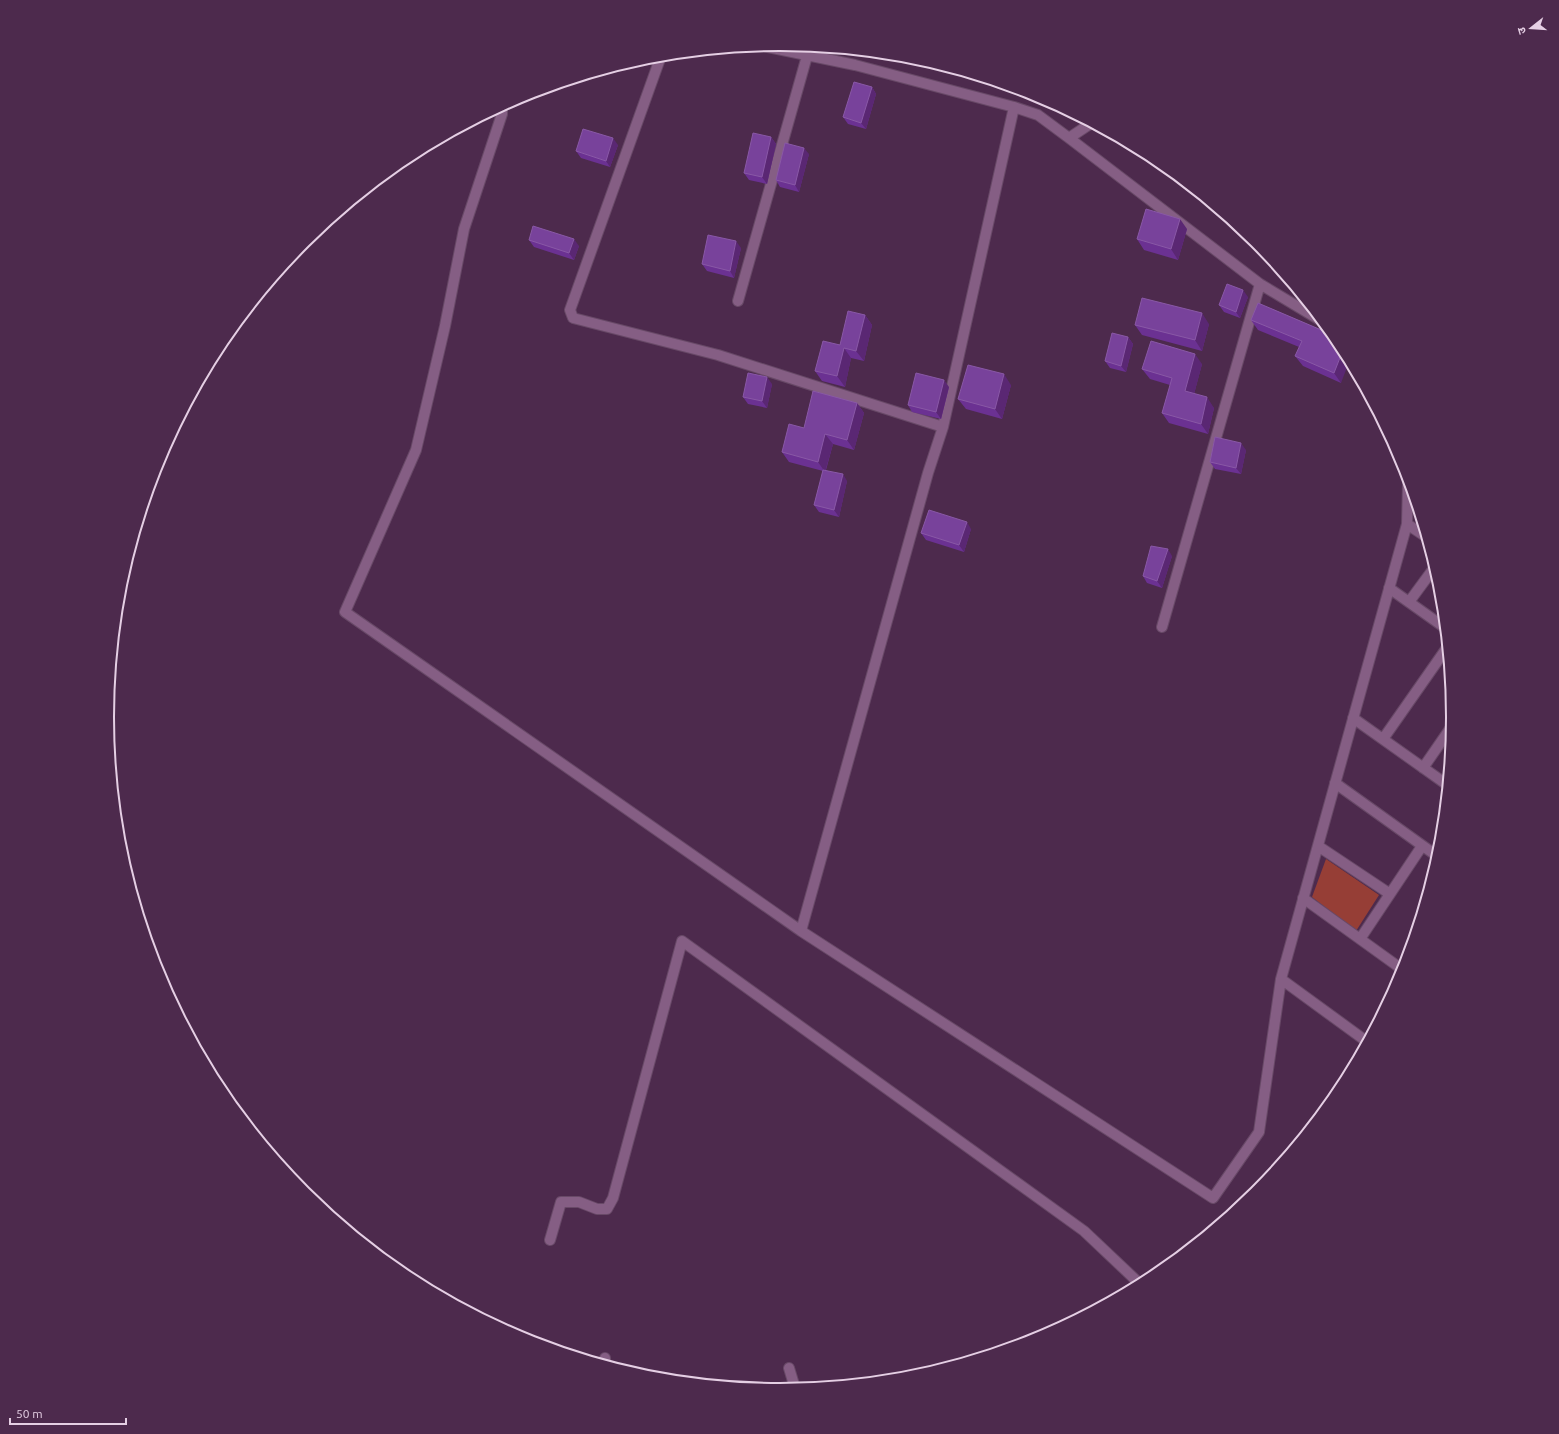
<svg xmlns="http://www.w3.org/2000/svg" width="1559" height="1434" font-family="Ubuntu,'Noto Sans Devanagari',sans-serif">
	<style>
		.green { fill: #963e36 }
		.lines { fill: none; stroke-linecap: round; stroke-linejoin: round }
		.minor-casing { stroke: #684967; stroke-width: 12 }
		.minor { stroke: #855e84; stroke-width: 10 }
		.wall { fill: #6b3192 }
		.shaded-wall { fill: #5a2773 }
		.building { fill: #78429b; stroke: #8958a6 }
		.rim { fill: none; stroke: #e5cfe4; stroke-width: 2 }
	</style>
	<rect width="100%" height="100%" fill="#4d2a4d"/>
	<path class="green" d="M1326,859L1379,895L1356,931L1312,897Z"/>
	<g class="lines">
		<g class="minor-casing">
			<path id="minor" d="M763,46L855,65L1014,107L1038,115L1069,138L1260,284L1320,320
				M661,56L570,310L573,318L718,355L943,427
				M502,106V114L464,229L445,326L416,450L345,612L801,931L1213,1198L1259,1132L1281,979L1407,524L1408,483
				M1069,138L1090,124
				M738,301L807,56
				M1407,524L1425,536
				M1389,588L1444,627
				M1409,602L1434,568
				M1162,627L1260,284
				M1353,718L1446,784
				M1383,739L1446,649
				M1423,768L1452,726
				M1335,783L1437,856
				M1318,846L1390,894
				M1303,898L1403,970
				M801,931L928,473L943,427L1014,107
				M1360,939L1422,846
				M1281,979L1366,1041
				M550,1240L561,1202H579L597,1209H607L613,1198L682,941L1084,1231L1140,1284
				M605,1358V1364
				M789,1368L795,1388"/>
		</g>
		<use href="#minor" class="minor"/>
	</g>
	<path class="wall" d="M872,87L876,94L866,129L848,124L843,117Z
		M771,137L776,144L767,184L749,180L744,173Z
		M618,145L610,167L581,158L576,151Z
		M809,154L799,192L780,187L776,180Z
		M1187,229L1178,260L1144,250L1137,239Z
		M529,240L579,246L574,260L534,247Z
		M741,248L734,278L707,271L702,264Z
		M1248,297L1240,318L1224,312L1219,305Z
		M865,315L872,325L864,361L851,358L845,387L822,381L815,371L840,345Z
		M1251,320L1333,335L1341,383L1303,366L1295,356L1299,347L1258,330Z
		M1209,324L1202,351L1142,335L1135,325Z
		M1128,337L1133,344L1126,372L1110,368L1105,361Z
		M1202,364L1194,394L1214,408L1208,434L1169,423L1162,413L1170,385L1150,379L1142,369Z
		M772,384L767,408L748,404L743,397Z
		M1011,385L1002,419L966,409L958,399Z
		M949,387L941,419L912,412L908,405Z
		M857,403L864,413L854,450L833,444L826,470L847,481L839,517L819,512L814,505L823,471L789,462L782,452L804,428Z
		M1246,450L1241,474L1215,469L1210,462Z
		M971,529L964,552L926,540L921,533Z
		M1172,556L1162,588L1147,583L1143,576Z"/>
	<path class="shaded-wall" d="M872,87L876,94L866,129L861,123Z
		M771,137L776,144L767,184L762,177Z
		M613,138L618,145L610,167L606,161Z
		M804,148L809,154L799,192L795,185Z
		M1180,219L1187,229L1178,260L1171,249Z
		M574,239L579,246L574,260L569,253Z
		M736,241L741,248L734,278L730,271Z
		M1243,290L1248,297L1240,318L1236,312Z
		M1202,313L1209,324L1202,351L1195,340Z
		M865,315L872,325L864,361L856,351Z
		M1128,337L1133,344L1126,372L1121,366Z
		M844,348L851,358L845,387L837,376Z
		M1343,350L1349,362L1341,383L1334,373Z
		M1195,354L1202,364L1192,402L1185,391Z
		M1004,374L1011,385L1002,419L995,409Z
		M767,377L772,384L767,408L762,401Z
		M944,380L949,387L941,419L936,412Z
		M1207,397L1214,408L1208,434L1201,424Z
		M857,403L864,413L854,450L847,440Z
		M825,434L833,444L825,472L818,462Z
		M1241,443L1246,450L1241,474L1236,468Z
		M843,474L847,481L839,517L834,510Z
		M967,522L971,529L964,552L959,545Z
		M1168,549L1172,556L1162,588L1157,581Z"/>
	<path class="building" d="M854,82L872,87L861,123L843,117Z
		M583,129L613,138L606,161L576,151Z
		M753,133L771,137L762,177L744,173Z
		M785,143L804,148L795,185L776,180Z
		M1146,209L1180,219L1171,249L1137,239Z
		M533,226L574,239L569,253L529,240Z
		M708,235L736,241L730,271L702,264Z
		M1227,284L1243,290L1236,312L1219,305Z
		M1142,298L1202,313L1195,340L1135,325Z
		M1258,303L1333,335L1339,343L1343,350L1334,373L1295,356L1302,341L1251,320Z
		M848,311L865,315L856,351L844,348L837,376L815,371L823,341L840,345Z
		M1112,333L1128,337L1121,366L1105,361Z
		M1151,341L1195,354L1185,391L1207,397L1201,424L1162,413L1172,378L1142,369Z
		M968,365L1004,374L995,409L958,399Z
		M748,373L767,377L762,401L743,397Z
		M916,373L944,380L936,412L908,405Z
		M813,391L857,403L847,440L825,434L818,462L782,452L789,424L804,428Z
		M1215,437L1241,443L1236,468L1210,462Z
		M823,470L843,474L834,510L814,505Z
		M929,510L967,522L959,545L921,533Z
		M1151,546L1168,549L1157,581L1143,576Z"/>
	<path d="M0 0H1559V1434H0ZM114 717a666 666 0 1 1 1332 0a666 666 0 1 1-1332 0Z" fill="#4d2a4d" fill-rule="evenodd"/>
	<path class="rim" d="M114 717a666 666 0 1 1 1332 0a666 666 0 1 1-1332 0Z"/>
	<g transform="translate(1531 28) rotate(253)" stroke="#4d2a4d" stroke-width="3" paint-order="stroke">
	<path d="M0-3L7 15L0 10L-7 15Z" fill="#e5cfe4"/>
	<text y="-6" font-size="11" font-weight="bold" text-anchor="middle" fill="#e5cfe4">उ</text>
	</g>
	<path d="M10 1418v6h116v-6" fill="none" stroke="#e5cfe4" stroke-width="2"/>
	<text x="16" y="1418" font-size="12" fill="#e5cfe4" stroke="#4d2a4d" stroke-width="3" paint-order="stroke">50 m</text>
</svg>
